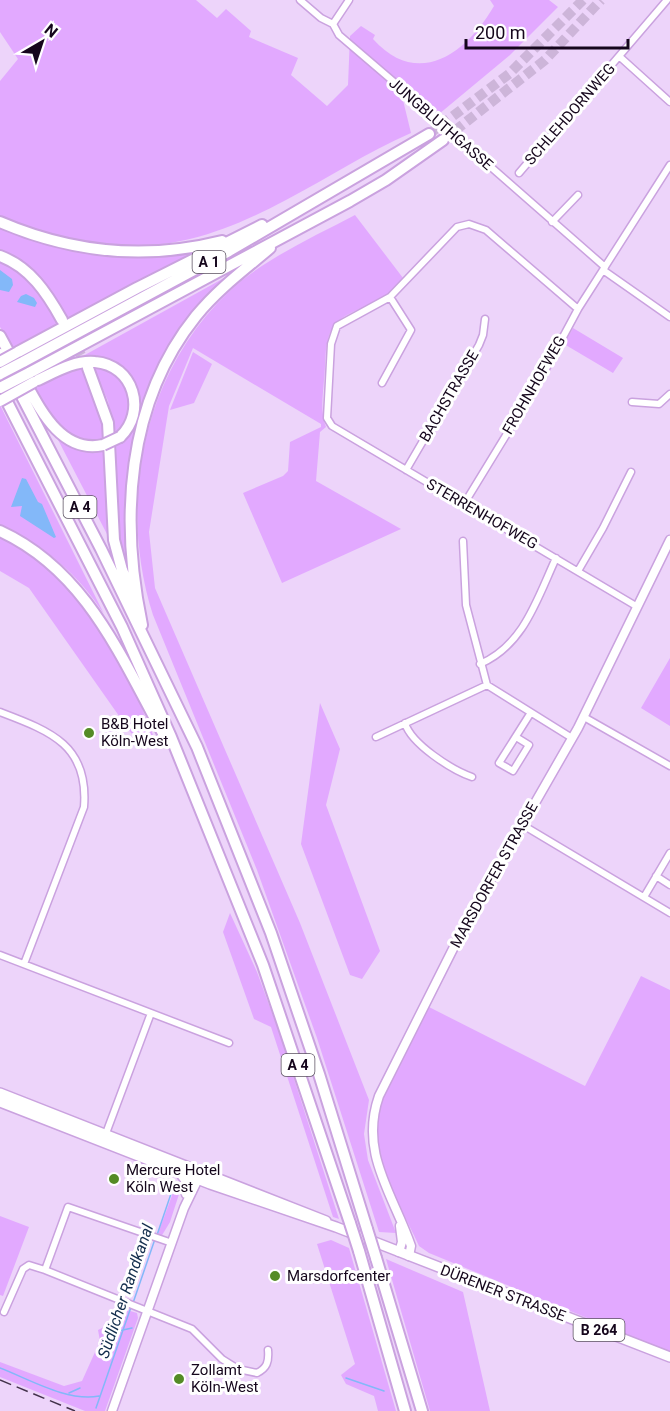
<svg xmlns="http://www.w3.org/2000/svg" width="670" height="1411" font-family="Roboto,sans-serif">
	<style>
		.green { fill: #e2a9ff }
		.water { fill: #83b8f9 }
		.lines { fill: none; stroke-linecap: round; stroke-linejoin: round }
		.stream { stroke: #83b8f9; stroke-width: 1.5 }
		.highway-tunnel { stroke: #cdb5d9; stroke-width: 10; stroke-dasharray: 10 5; stroke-linecap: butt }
		.street-casing { stroke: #caa2df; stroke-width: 9 }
		.secondary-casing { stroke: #caa2df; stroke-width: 11 }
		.primary-casing { stroke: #caa2df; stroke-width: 12 }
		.highway-casing { stroke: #caa2df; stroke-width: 14 }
		.street { stroke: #fff; stroke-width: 6 }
		.secondary { stroke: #fff; stroke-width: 8 }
		.primary { stroke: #fff; stroke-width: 9 }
		.highway { stroke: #fff; stroke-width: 10 }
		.rail { stroke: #43324b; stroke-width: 1.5; stroke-dasharray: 12 6; stroke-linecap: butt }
		.street-bridge-casing { stroke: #caa2df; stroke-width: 9; stroke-linecap: butt }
		.highway-bridge-casing { stroke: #caa2df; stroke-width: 14; stroke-linecap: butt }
		.street-bridge { stroke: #fff; stroke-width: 6 }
		.highway-bridge { stroke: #fff; stroke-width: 10 }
		.poi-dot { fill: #548b26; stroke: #fff; stroke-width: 2 }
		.labels { text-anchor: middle; stroke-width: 6; stroke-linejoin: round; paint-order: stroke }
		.shield { fill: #fff; stroke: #5b5160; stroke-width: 1.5 }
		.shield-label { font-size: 14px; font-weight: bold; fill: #15061c }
		.street-label { font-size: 15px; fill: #15061c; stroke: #fff }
		.poi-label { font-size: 15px; fill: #15061c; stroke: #fff; text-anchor: start }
		.water-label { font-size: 16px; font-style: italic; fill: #132e4d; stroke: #fff }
	</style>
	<rect width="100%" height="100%" fill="#edd4fa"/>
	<path class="green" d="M0,0H196L217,18L226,9L251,31L249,37L298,58L291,75L327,106L348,85L350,36L361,26L375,35L373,39C418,89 466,54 494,6L490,0H549L558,7L510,55L439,114L401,85L398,89L402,96L411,133C367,152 328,178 286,200C179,257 113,259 0,218V81L18,59L0,32Z
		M355,215L403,278C392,309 341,304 330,333C324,347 326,365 324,380C323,395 320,412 326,427L320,432L316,481L401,529L282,583L243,493L283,476L288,471L290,442L321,427V424L193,348L169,406L149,532L155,588L300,923L369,1100L364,1134L368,1160L396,1233L379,1232L317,1038L257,870L153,615C116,499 144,362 241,281C275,254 317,235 355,215Z
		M0,227C65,250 124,264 194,252L13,348L0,327Z
		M235,272L192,317L137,432L128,478L126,536L129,573C109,539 117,484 116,445L128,436L137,394L96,357L83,356Z
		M573,328L623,358L613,373L564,344Z
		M193,352L212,364L194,403L170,410Z
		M92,365L117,373L130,393V415L115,435L108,401Z
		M80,366L85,368L100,405L106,440L94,444L62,432L34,389L59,374Z
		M0,405L104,614C78,574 44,545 0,526Z
		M55,434L96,451L107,449L108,536Z
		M0,536C84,577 126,666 159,749L131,733L29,588L0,571Z
		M670,658V726L641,708Z
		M320,703L340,749L326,805L380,951L362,979L350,975L301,844Z
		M230,913L257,972L278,1029L339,1219L333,1217L271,1027L254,1019L223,932Z
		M641,976L670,990V1352L429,1253L419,1246C406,1217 388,1188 379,1157C364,1110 406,1048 427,1006L585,1086Z
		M177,1182L181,1188L170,1222L161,1237L157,1236Z
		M0,1216L29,1227L3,1296L0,1295Z
		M331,1240L349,1248L396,1411H378L374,1396L346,1384L341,1375L355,1364L317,1244Z
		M386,1259L463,1292L490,1411H430Z
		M117,1307L137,1313L138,1318L105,1411H85L0,1377V1362L64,1386L82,1381L100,1341L98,1330L112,1323Z"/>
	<path class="water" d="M0,270L12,279L13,285L9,292L0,290Z
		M26,294L34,298L37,303L35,307L17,302L21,296Z
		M22,478L26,479L38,502L42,504L56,537L54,538L20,516L22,506L11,507Z"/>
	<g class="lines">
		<path class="stream" d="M157,1235L175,1182
			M133,1303L155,1239
			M109,1333L132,1328
			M0,1368C29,1379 67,1402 99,1396
			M346,1378L384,1391
			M69,1393L80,1388
			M96,1408L131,1307"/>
		<path class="highway-tunnel" d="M429,134L509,74L583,0
			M443,140L545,60L601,0
			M62,320L88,368"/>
		<g class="street-casing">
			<path id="street" d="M300,0L321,18L333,24
				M333,24L339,35L429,112
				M333,24L349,0
				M620,57L670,102
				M467,146L605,267
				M519,173L667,0
				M552,222L578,195
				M603,270L670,317
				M578,309L486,230L469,224L457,227L390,297L337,326L331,344L327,418L332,426L636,606
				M382,383L411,330L390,297
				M632,402L659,404L670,394
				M406,470L479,345L483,335L485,319
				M464,504L541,378L578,309L670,165
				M463,541L466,605L487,685L572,738
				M578,571L603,528L631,472
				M480,664C524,645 537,599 556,558
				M0,712C50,731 89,745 84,807L24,964
				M584,717L670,766
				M405,723C411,744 452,770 472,777
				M376,737L487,685
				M516,737L529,745L513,771L499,763L530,714
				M521,824L670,913
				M656,876L670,885
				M644,897L670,853
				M0,955L229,1043
				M105,1136L151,1013
				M172,1243L68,1207L45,1270L192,1329L222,1359L238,1369L257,1373C267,1368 269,1362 268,1350
				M4,1312L23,1269L29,1265L45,1270"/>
		</g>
		<g class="secondary-casing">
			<path id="secondary" d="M178,1171L185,1180L186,1194
				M399,1252L402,1242L400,1226
				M409,1256L411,1246C393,1194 359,1153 379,1096L465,925L578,728L670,540
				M112,1411L184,1208L200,1175"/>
		</g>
		<g class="primary-casing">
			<path id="primary" d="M0,1093L326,1221
				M0,1102L210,1184L336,1227L670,1357"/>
		</g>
		<g class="highway-casing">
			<path id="highway" d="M0,222C72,253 146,260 222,241
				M0,256C30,267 47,293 62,320
				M0,336L14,362
				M18,352L137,288L262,225
				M0,354L101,549L197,747L271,933L319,1074L367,1229
				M23,362L229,251L429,134
				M88,368L108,423L114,540L122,570L135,602
				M29,373L350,201L386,180L443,140
				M23,378C40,409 61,454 103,445
				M38,380C55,372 75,360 95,362C134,365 147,412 120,437
				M0,388L122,627L171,737L263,965L350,1223
				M0,531C87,571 121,658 165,737
				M142,625C120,520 126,403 196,316C218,289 244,270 270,248
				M359,1251L405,1411
				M376,1258L422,1411"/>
		</g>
		<use href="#street" class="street"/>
		<use href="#secondary" class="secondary"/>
		<use href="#primary" class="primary"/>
		<use href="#highway" class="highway"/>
		<path class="rail" d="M0,1380L75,1411"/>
		<g class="street-bridge-casing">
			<path id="street-bridge" d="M429,112L467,146"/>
		</g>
		<g class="highway-bridge-casing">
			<path id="highway-bridge" d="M0,362L18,352
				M0,374L23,362
				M0,388L29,373
				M0,401L34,382
				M103,445L120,437
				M350,1223L359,1251
				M367,1229L376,1258"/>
		</g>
		<use href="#street-bridge" class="street-bridge"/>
		<use href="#highway-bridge" class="highway-bridge"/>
	</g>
	<g class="poi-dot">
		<circle cx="89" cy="733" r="6"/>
		<circle cx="114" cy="1179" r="6"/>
		<circle cx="275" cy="1276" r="6"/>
		<circle cx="179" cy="1379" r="6"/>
	</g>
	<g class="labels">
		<g class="shield">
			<rect x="192.5" y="251" width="33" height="22" rx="4.5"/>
			<rect x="63.5" y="496" width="33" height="22" rx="4.5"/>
			<rect x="281.5" y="1054" width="33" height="22" rx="4.5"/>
			<rect x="573.5" y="1319" width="51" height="22" rx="4.5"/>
		</g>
		<g class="shield-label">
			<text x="209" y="267">A 1</text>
			<text x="80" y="512">A 4</text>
			<text x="298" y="1070">A 4</text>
			<text x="599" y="1335">B 264</text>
		</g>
		<g class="street-label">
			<text transform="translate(570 114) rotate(-49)" y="5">SCHLEHDORNWEG</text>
			<text transform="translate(441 124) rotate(41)" y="5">JUNGBLUTHGASSE</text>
			<text transform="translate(534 385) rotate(-60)" y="5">FROHNHOFWEG</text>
			<text transform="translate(449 396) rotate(-60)" y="5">BACHSTRASSE</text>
			<text transform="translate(482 514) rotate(30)" y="5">STERRENHOFWEG</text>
			<text transform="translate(494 875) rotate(-61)" y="5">MARSDORFER STRASSE</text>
			<text transform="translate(503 1293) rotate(21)" y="5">DÜRENER STRASSE</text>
		</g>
		<g class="poi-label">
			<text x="101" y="729">B&amp;B Hotel<tspan x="101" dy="17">Köln-West</tspan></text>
			<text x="126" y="1175">Mercure Hotel<tspan x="126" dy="17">Köln West</tspan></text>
			<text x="287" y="1281">Marsdorfcenter</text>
			<text x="191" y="1375">Zollamt<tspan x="191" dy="17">Köln-West</tspan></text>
		</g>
		<g class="water-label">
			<text transform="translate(125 1291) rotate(-71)" y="6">Südlicher Randkanal</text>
		</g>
	</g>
	<g transform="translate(42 42) rotate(39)" stroke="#ffffff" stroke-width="4.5" paint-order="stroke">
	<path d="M0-4.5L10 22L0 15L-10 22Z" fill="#15061c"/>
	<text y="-9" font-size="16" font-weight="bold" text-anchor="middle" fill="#15061c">N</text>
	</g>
	<path d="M466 39v9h162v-9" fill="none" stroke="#15061c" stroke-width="3"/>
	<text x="475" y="39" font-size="18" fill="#15061c" stroke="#ffffff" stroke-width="4.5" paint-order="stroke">200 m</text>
</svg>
